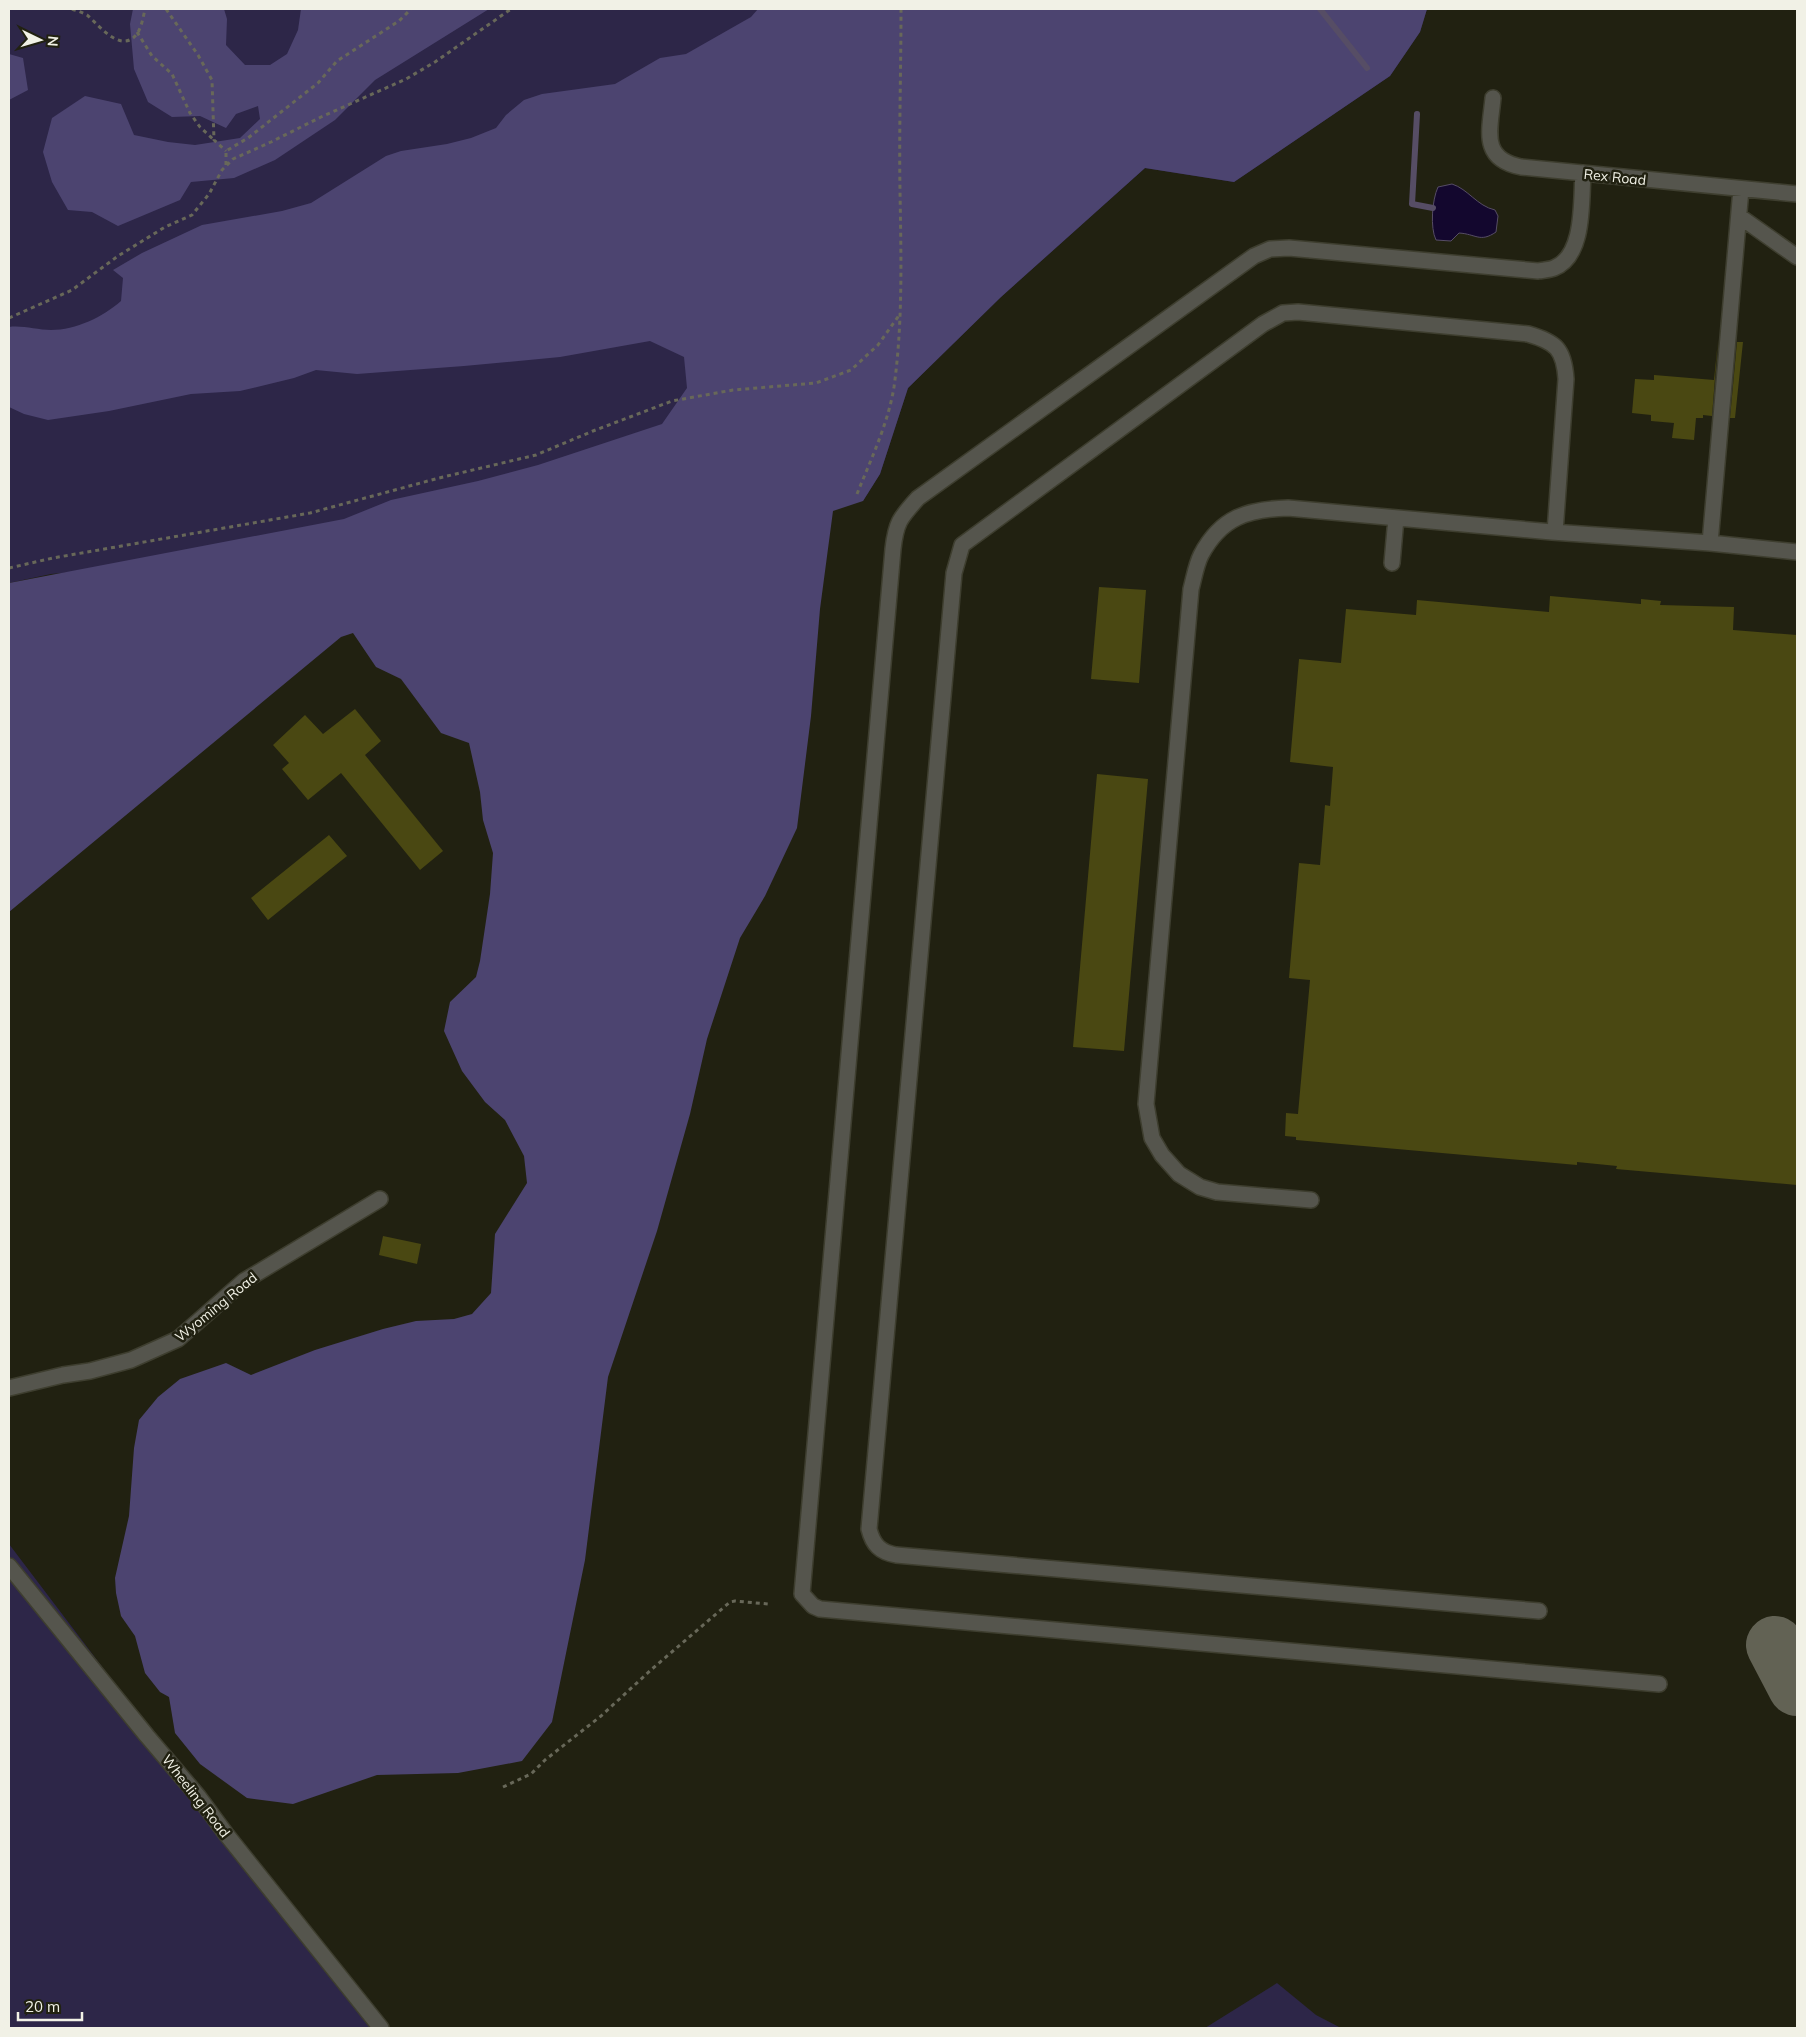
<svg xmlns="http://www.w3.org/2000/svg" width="1806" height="2037" font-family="Mulish,sans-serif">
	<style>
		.green { fill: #2d2648 }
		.forest { fill: #4c4470 }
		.water { fill: #13072e; stroke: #564d65 }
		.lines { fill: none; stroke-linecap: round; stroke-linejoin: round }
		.stream { stroke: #564d65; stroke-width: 6 }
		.taxiway { stroke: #626254; stroke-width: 58 }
		.building { fill: #4a4812 }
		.minor-casing { stroke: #3e3e2f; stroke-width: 18 }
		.path { stroke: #686859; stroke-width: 3; stroke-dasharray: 4 4; stroke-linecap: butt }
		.minor { stroke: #55554d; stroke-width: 15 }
		.labels { text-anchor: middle; stroke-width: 5; stroke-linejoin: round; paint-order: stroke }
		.street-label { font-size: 14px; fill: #f1f1e6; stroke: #212111 }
	</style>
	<rect width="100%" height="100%" fill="#212111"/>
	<path class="green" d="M9,9H1427L1420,32L1390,76L1234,182L1145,168L1001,297L908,388L880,474L863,501L51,574L9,583Z
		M9,1544L376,2028H9Z
		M1277,1983L1316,2015L1341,2028H1205Z"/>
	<path class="forest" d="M133,9H224L227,19L226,45L245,65H270L287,54L298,30L301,9H489L375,80L335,120L275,160L234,178L191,182L180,200L118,226L92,212L68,210L52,182L43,152L52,118L85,96L121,104L134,135L168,142L195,145L240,138L260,119L258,106L236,114L226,128L200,116L172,117L148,102L134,69L130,24Z
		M758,9H1427L1420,32L1390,76L1234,182L1145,168L1001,297L908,388L880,474L863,501L833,511L820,609L811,716L797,828L765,896L740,938L707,1039L690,1114L657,1231L608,1377L585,1560L552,1722L522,1761L458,1773L377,1775L293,1804L247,1798L200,1764L175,1733L169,1697L160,1692L145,1673L135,1636L121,1616L116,1593L115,1578L129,1516L134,1448L139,1420L158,1397L180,1379L226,1363L251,1375L315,1350L383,1329L416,1321L454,1319L472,1314L491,1293L495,1234L527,1183L524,1156L505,1120L485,1102L462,1071L444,1031L450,1002L476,977L480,961L490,894L493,853L483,820L480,792L469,743L441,733L401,679L376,667L353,633L341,637L9,912V583L344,519L391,500L478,481L538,465L662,424L687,388L684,357L650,341L560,357L464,366L357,374L316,370L294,378L240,391L191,394L109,411L48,420L24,414L9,407V327C22,325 37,330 51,330C76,330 103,317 121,301L123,278L113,270L142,253L202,225L282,211L311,203L386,156L401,151L447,144L471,138L496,128L506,115L524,100L542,94L615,84L660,58L686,54L751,17Z
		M9,54L23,58L28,90L9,100Z"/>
	<path class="water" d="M1452,184C1468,189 1477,206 1495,210L1498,216L1496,232C1480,243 1476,234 1459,233L1451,241L1436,240C1430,228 1432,200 1438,187Z"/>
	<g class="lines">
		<path class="stream" d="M1320,9L1367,68
			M1417,114L1412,204L1433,208"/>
		<path class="taxiway" d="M1775,1645L1797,1687"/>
	</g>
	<path class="building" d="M1718,340L1712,416L1703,415V418H1696L1694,440L1672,438L1674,423L1651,421V415L1632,413L1635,379L1654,380V375L1714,380Z
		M1737,342H1743L1735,418H1730Z
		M1099,587L1146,590L1139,683L1091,679Z
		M1550,596L1641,604V599L1661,601L1660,605L1734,607L1733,630L1797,635V1185L1616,1169L1617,1166L1577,1162V1165L1296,1140V1137L1285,1136L1286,1113L1298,1114L1310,980L1289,978L1299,863L1320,865L1325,805L1330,806L1333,767L1290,762L1299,659L1341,663L1346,609L1416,615L1417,600L1549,612Z
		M355,709L381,741L365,755L443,851L420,870L341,773L308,800L282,769L289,763L273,745L305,715L323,734Z
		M1097,774L1148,779L1124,1051L1073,1047Z
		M329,835L347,856L268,920L251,898Z
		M383,1236L421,1244L417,1264L379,1255Z"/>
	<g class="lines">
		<g class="minor-casing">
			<path id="minor" d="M1493,98C1490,130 1480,159 1521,167L1797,194
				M1583,173C1581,201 1585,256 1554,268C1549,270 1543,270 1538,271L1289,248L1270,249L1254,256L918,498C900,518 896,522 893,549L802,1594L813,1606L820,1609L1659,1684
				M1739,216L1797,257
				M1710,543L1741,189
				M1392,563L1396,518
				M1311,1200L1217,1192L1200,1187L1179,1174L1162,1155L1152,1138L1146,1104L1191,589C1194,578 1196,565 1201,555C1221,517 1248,509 1288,508L1552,532L1710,543L1797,552
				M9,1388L63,1375L90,1371L131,1360L178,1339L244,1281L380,1199
				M9,1566L147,1736L198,1796L226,1834L381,2028
				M1539,1611L896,1555C880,1552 873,1545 869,1529L954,573L962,545L1263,324L1283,313L1298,312L1528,334C1556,342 1564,349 1566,379L1555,532"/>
		</g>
		<path class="path" d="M72,9C77,11 82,12 87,15C98,24 117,50 133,38C141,32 143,18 145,9
			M166,9L198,55L212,80L214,140L226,151
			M137,32L152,56L172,74L190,113L200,127L214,140
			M226,165V151L248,138L318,83L337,61L399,21L411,9
			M9,318L72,290L118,256L165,227L192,215L209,194L222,170L233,159L271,142L321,117L406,79L435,62L511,9
			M857,494C871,459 888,424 894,387C903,322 901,256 900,190C899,130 901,69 901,9
			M9,568L53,558L310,513L439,478L536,455L593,431L672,401L733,390L816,383L851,370L878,345L900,314
			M503,1787L531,1774L545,1760L601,1716L652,1669L730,1602L735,1601L768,1604"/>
		<use href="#minor" class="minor"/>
	</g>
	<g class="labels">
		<g class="street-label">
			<text transform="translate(1615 177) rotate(6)" y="5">Rex Road</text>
			<text transform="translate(216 1307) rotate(-39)" y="5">Wyoming Road</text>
			<text transform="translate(196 1796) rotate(52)" y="5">Wheeling Road</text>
		</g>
	</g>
	<rect width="1806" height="2037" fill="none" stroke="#f1f1e6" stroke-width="20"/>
	<g transform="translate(40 40) rotate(95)" stroke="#212111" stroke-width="4" paint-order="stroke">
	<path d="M0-4L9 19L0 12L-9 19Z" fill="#f1f1e6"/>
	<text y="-8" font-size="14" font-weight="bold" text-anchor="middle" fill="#f1f1e6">N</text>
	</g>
	<path d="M18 2012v8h64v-8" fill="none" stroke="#f1f1e6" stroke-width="2.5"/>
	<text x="25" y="2012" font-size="15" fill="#f1f1e6" stroke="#212111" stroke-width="4" paint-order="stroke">20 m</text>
</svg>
